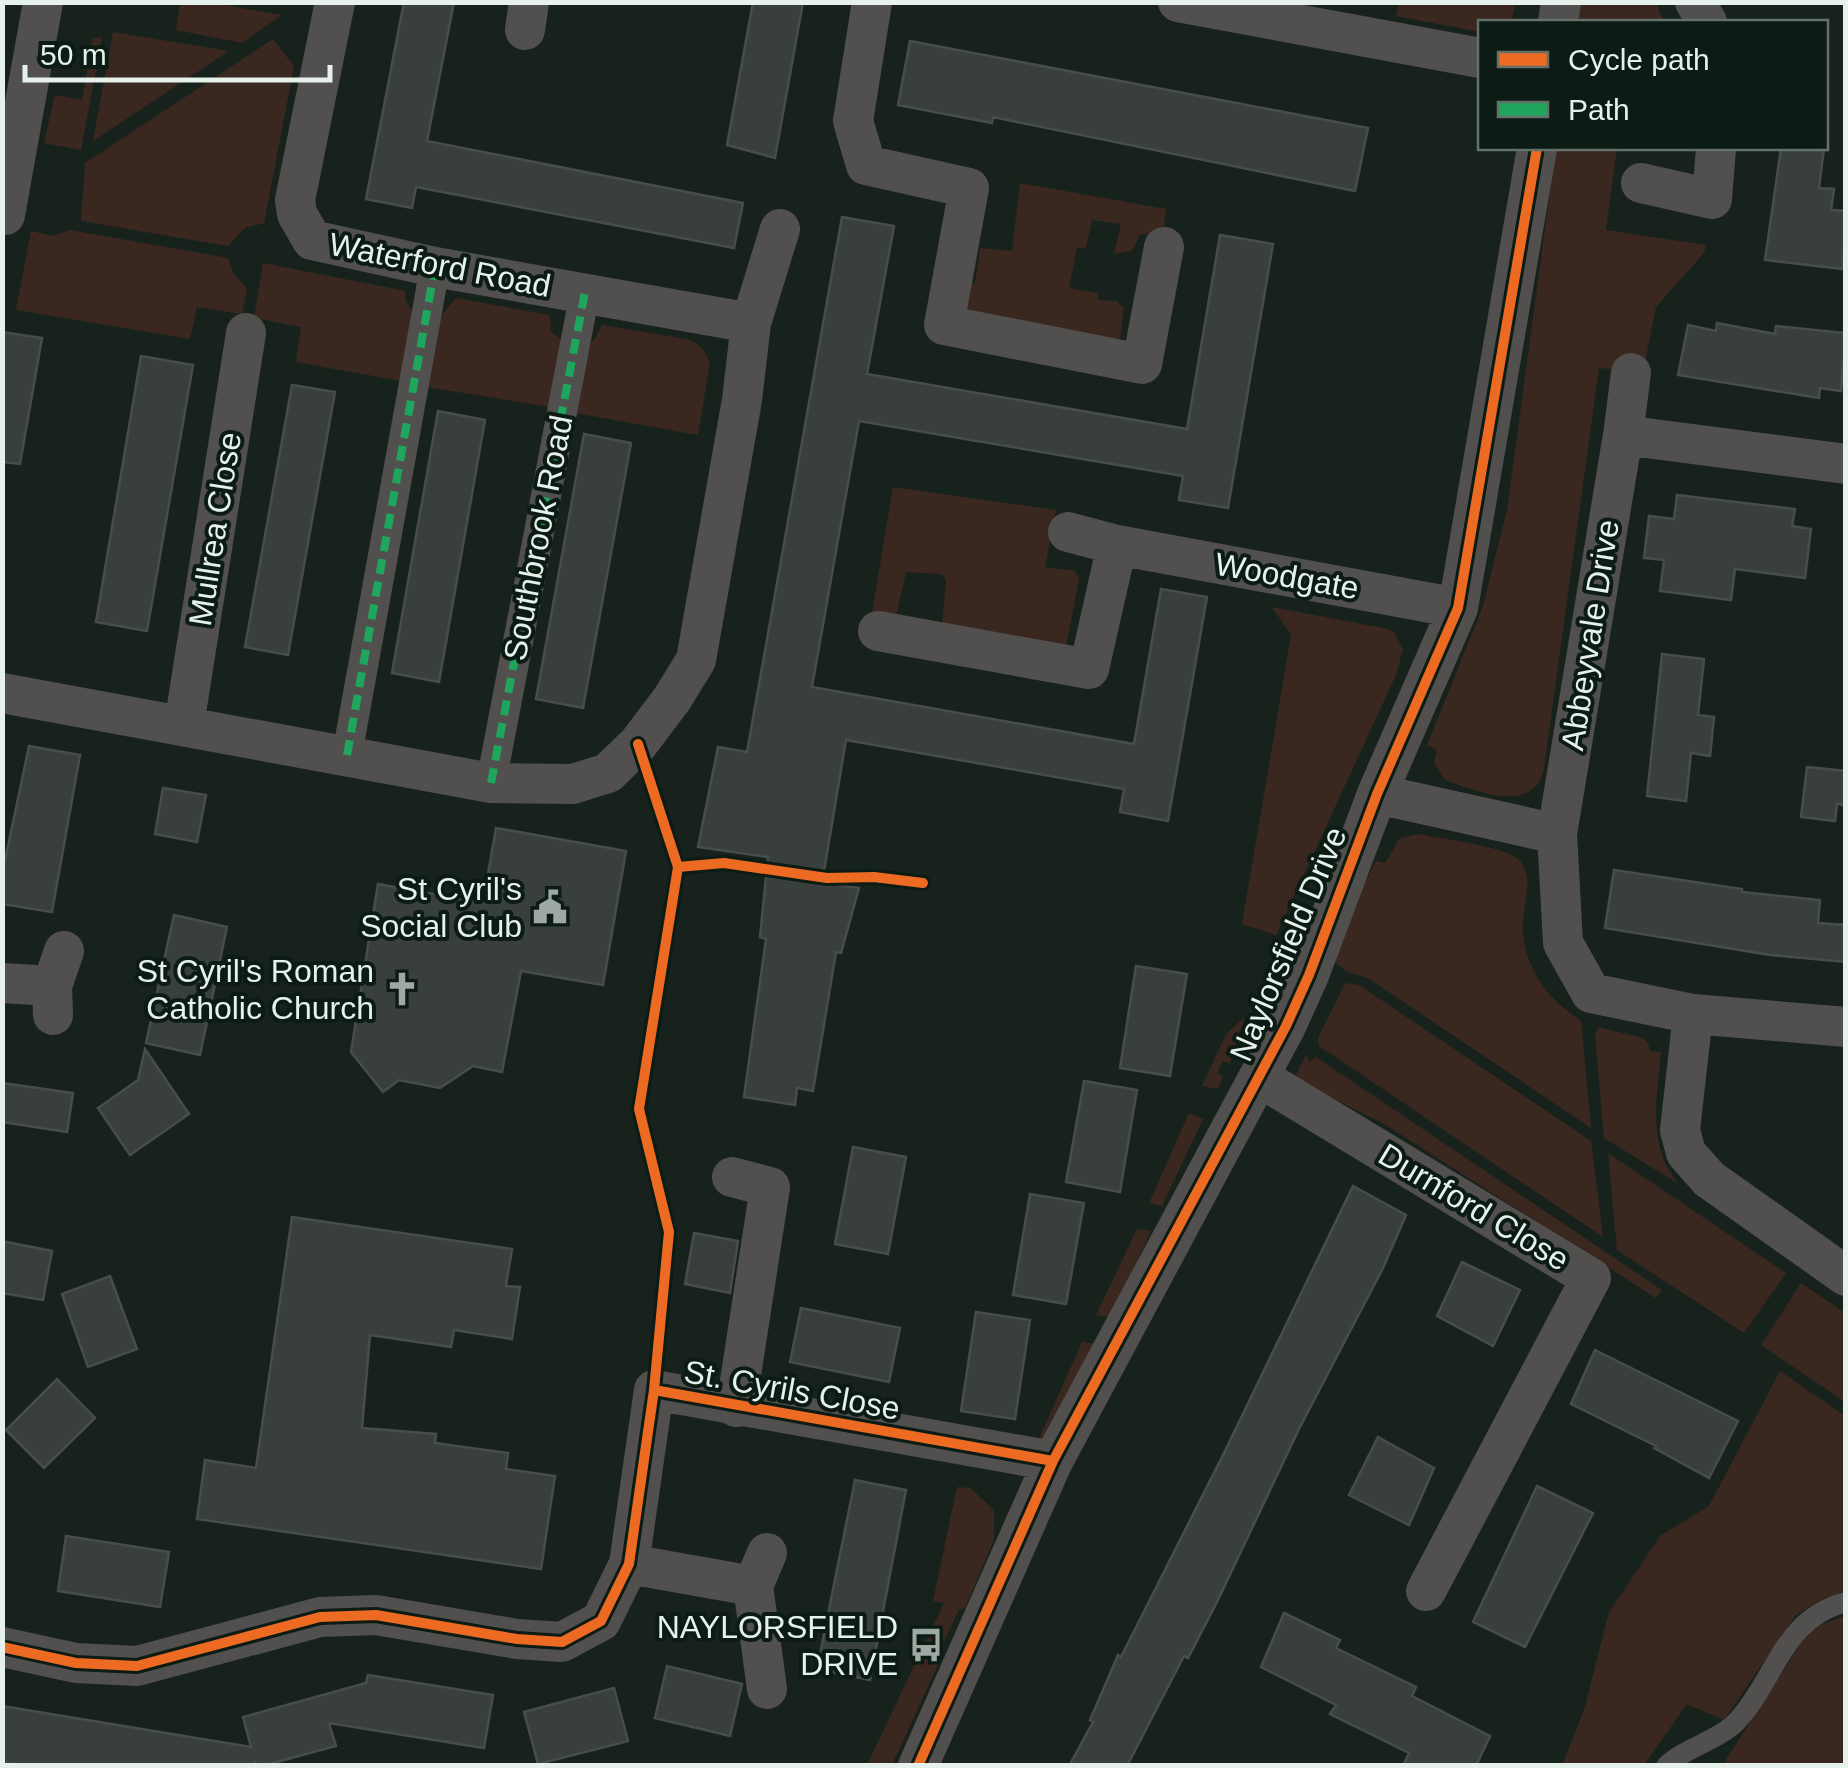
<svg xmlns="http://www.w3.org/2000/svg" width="1848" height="1768" font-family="Arial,sans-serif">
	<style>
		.green { fill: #3a2820 }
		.building { fill: #383f3c; stroke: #474e4a; stroke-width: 2.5 }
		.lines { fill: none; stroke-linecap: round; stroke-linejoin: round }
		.service { stroke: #51504f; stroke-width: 20 }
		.pedestrian { stroke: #51504f; stroke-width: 30 }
		.minor { stroke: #51504f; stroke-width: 40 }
		.quiet { stroke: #20a55d; stroke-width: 8; stroke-dasharray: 15 8; stroke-linecap: butt }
		.cycleway-casing { stroke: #0c1b14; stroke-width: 16 }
		.cycleway { stroke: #ed6a23; stroke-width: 10 }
		.labels { text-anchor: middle; stroke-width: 8; stroke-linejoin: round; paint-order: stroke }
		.street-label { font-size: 32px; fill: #e7f1ec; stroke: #0c1b14 }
		.poi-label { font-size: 32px; fill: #e7f1ec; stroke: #0c1b14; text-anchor: end }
	</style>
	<rect width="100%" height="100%" fill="#18221d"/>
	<path class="green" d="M1399,2H1516V3L1511,22H1480V32L1396,16Z
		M1575,2L1659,3L1658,10L1665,22H1572Z
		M180,3H213L282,15L242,43L176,30Z
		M113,32L229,51L93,141Z
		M93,37L102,38L81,150L44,143L55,95L82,100Z
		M273,39L294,66L264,223L245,228L228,246L81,221L85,163Z
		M1556,148H1617L1606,230L1706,245L1704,253L1656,307L1643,372L1599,368L1544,768C1535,815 1477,792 1445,780L1434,763L1437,750L1427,745L1482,609L1507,510Z
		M1020,183L1166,209L1163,236L1140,234L1132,251L1114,254L1121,224L1092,220L1086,248H1077L1069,288L1098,293V300L1116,301L1124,308L1120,338L1106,342L966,312L968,283H975L980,248L1012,251Z
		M70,230L228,258L234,274L247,289L242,314L197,307L190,339L16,310L31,231L53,236Z
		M263,263L406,291L405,298L413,313L407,382L296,362L301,327L254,318Z
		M456,298L550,315L551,331L565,343L555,408L421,386L439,318Z
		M602,325L691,340L702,348L710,362L698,435L575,413L584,349L595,339Z
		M893,487L1056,510L1045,567L1075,571L1079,579L1065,652L942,625L946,581L942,574L906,572L896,617L870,626Z
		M1272,607L1388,629L1394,632L1403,649L1396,675L1276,935L1242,924L1291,635Z
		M1419,834C1439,838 1504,847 1517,858C1538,876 1520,909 1523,933C1527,972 1549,1000 1581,1021L1591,1128L1368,978L1348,972L1328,957L1376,861L1385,863L1400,838Z
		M1345,983L1359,985L1591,1141L1603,1237L1319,1046L1318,1038Z
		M1245,1017L1230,1063L1223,1061L1217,1073L1223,1077L1218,1089L1202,1086L1226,1034Z
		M1598,1027L1643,1038L1648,1043L1650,1051L1661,1052C1657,1098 1646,1146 1679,1184L1604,1138L1595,1036Z
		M1306,1055L1310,1061L1316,1057L1662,1290L1656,1298L1386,1125L1299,1081L1296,1075Z
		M1189,1113L1203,1119L1162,1206L1149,1203Z
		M1608,1153L1786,1273L1744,1333L1617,1250Z
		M1137,1229L1151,1231L1111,1317L1096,1315Z
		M1801,1283L1845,1313V1402L1761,1345Z
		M1082,1342L1098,1344L1053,1432L1037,1443Z
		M1780,1371L1845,1416V1591L1823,1599L1796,1615L1724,1720L1687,1704L1644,1765L1562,1766L1585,1707L1609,1612L1660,1536L1709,1506Z
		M957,1487L970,1488L994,1510V1540L965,1608L959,1610L939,1651L942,1656L892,1765H867L944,1603L933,1601Z
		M1845,1616V1765L1722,1766L1805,1637L1818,1626Z"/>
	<path class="building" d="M404,2H454L427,141L743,203L734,248L416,187L412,208L366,199Z
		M753,2H803L775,158L727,145Z
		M910,41L1368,128L1355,191L993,117L992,123L898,105Z
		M1781,148H1824L1819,188L1834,189L1831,210L1846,211L1843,269L1765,260Z
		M842,217L894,226L867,374L1187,429L1220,235L1273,244L1228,508L1179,500L1183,476L859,421L812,687L1134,744L1161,589L1207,597L1168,821L1120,812L1124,789L846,740L822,883L859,888L841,953L836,952L813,1091L797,1088L795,1105L744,1097L766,939L760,937L768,857L698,847L718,747L747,752Z
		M1717,323L1775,334L1776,326L1846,333L1841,391L1820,388L1819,398L1678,375L1688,325L1716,331Z
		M2,332L42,338L20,464L2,462Z
		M141,356L193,365L147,631L96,622Z
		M292,385L335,392L288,655L245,647Z
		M438,411L485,420L439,682L392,673Z
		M584,434L631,443L583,708L536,699Z
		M1677,495L1795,509L1792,526L1811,529L1805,578L1735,569L1731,600L1660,591L1664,560L1644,558L1649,516L1674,519Z
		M1662,654L1704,659L1698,715L1714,717L1710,756L1691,753L1686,801L1647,796Z
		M29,746L80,755L52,912L2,904V875Z
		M1807,767L1846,771V805L1837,804L1835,821L1801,817Z
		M163,788L206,795L197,842L155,834Z
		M496,828L626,851L603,985L521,971L502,1072L473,1066L440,1088L399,1080L383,1092L351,1052L378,884L483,903Z
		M1614,870L1742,889V892L1820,900L1818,923L1846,925V962L1770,955L1605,928Z
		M174,915L227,927L200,1055L146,1043Z
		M1136,966L1187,974L1170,1076L1120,1068Z
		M145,1049L189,1114L130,1155L98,1108L138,1080Z
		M1084,1081L1137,1090L1120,1192L1066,1182Z
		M2,1083L73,1093L67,1132L2,1122Z
		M853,1147L906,1157L888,1254L835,1244Z
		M1353,1186L1406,1215L1383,1268L1299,1429L1217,1602L1188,1658L1184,1656L1127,1766H1069L1093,1722L1090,1720L1118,1655L1121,1657L1225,1451Z
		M1030,1194L1084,1203L1066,1304L1013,1295Z
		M292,1217L512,1249L506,1286L520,1287L512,1339L454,1330L451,1347L370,1335L362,1428L436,1434L435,1443L508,1453L506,1469L555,1476L541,1569L197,1519L205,1460L256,1468Z
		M694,1233L738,1241L730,1293L685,1284Z
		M2,1241L52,1251L43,1300L2,1293Z
		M1462,1262L1520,1290L1493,1346L1437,1316Z
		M110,1276L137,1349L88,1367L62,1294Z
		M801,1308L900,1328L889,1382L790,1362Z
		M976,1312L1030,1320L1015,1419L961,1411Z
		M1595,1350L1738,1421L1709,1478L1654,1448L1656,1446L1571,1404Z
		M57,1379L95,1418L44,1468L6,1430Z
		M1378,1437L1434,1468L1409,1525L1349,1495Z
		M855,1480L906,1490L870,1680L817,1669Z
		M1537,1486L1593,1513L1525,1647L1473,1622Z
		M66,1536L169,1552L160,1607L58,1591Z
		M1284,1613L1340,1640L1336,1648L1416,1687L1412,1696L1490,1736L1476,1766H1403L1409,1753L1330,1714L1336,1705L1261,1667Z
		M667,1666L742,1684L730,1736L655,1718Z
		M368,1675L493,1695L484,1748L329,1723L336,1746L262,1766H256L255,1761V1766H25L2,1762V1706L251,1747L243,1717L366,1683Z
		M614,1688L628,1741L538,1764L524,1712Z"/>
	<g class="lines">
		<path class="service" d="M1666,1766C1686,1747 1720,1740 1738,1720C1777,1677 1782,1619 1846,1602"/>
		<path class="pedestrian" d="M347,755L435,267
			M491,783L585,292"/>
		<path class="minor" d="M335,2L295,200L297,214L312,240L435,267L751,323
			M872,2L853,121L866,165L969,188L944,325L1142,364L1164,247
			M1178,2L1480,58
			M1695,2L1707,22
			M1558,22L1561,2
			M525,30L529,2
			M1641,183L1712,199L1716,148
			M5,215L43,2
			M1623,435L1631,373
			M1068,532L1117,545L1458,608
			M878,631L1089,669L1117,545
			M2,693L491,783L573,784L608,773L638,744L672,699L696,660L742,400L751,323L780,229
			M184,725L246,333
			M1377,794L1557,834L1623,435L1846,464
			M1557,834L1563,943L1591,993L1693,1014L1846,1027
			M2,983L52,986L53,1015
			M52,986L64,951
			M1693,1014L1680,1130L1686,1153L1709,1179L1846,1276
			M1259,1077L1591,1278L1426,1591
			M732,1177L770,1187L736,1407
			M629,1564L753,1586L767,1689
			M753,1586L767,1553
			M2,1647L76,1663L137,1666L320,1617L376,1615L517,1639L562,1642L601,1621L629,1564L654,1390L1053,1461
			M918,1766L1053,1461L1286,1026L1309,975L1377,794L1458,608L1537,148"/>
		<path class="quiet" d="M347,755L435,267
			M491,783L585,292"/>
		<g class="cycleway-casing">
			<path id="cycleway" d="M638,744L678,867L639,1109L669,1232L654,1390
				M678,867L724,863L827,878L874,877L923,883
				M2,1647L76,1663L137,1666L320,1617L376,1615L517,1639L562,1642L601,1621L629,1564L654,1390L1053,1461
				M918,1766L1053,1461L1286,1026L1309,975L1377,794L1458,608L1537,148"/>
		</g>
		<use href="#cycleway" class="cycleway"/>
	</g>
	<defs>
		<g id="civic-bare" transform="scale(2.7)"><path d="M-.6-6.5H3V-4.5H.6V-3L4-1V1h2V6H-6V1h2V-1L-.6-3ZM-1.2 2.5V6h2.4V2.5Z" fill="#9fa9a4" stroke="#0c1b14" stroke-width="2.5" paint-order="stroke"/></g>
		<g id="church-bare" transform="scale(2.7)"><path d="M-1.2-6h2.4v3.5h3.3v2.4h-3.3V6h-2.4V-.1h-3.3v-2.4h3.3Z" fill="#9fa9a4" stroke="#0c1b14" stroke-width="2.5" paint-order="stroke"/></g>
		<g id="bus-bare" transform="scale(2.7)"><path d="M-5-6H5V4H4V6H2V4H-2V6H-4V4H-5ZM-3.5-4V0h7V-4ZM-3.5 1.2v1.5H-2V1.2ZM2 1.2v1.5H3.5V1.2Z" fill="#9fa9a4" stroke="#0c1b14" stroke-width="2.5" paint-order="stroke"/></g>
	</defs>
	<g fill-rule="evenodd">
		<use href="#civic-bare" x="550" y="907"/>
		<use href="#church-bare" x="402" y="989"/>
		<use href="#bus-bare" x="926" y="1645"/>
	</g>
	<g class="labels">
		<g class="street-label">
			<text transform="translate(440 265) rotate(11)" y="11">Waterford Road</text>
			<text transform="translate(215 529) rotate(-81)" y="11">Mullrea Close</text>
			<text transform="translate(538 538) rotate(-79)" y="11">Southbrook Road</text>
			<text transform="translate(1287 576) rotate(10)" y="11">Woodgate</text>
			<text transform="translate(1590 635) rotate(-81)" y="11">Abbeyvale Drive</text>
			<text transform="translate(1288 944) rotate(-67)" y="11">Naylorsfield Drive</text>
			<text transform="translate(1474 1207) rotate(31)" y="11">Durnford Close</text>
			<text transform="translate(792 1390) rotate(10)" y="11">St. Cyrils Close</text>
		</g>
		<g class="poi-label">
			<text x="522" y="900">St Cyril's<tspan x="522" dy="37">Social Club</tspan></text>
			<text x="374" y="982">St Cyril's Roman<tspan x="374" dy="37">Catholic Church</tspan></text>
			<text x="898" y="1638">NAYLORSFIELD<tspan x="898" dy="37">DRIVE</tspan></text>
		</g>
	</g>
	<rect width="1848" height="1768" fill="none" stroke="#e7f1ec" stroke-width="10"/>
	<rect x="1478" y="20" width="350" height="130" fill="#0c1b14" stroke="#64716a" stroke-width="2.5"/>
	<rect x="1498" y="52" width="50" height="15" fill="#ed6a23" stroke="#64716a" stroke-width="2.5"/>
	<text x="1568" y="70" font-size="30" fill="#e7f1ec">Cycle path</text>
	<rect x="1498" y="102" width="50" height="15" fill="#20a55d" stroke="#64716a" stroke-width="2.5"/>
	<text x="1568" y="120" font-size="30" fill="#e7f1ec">Path</text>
	<path d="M25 65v15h305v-15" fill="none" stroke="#e7f1ec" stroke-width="5"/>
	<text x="40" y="65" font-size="30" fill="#e7f1ec" stroke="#0c1b14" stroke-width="8" paint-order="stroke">50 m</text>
</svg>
